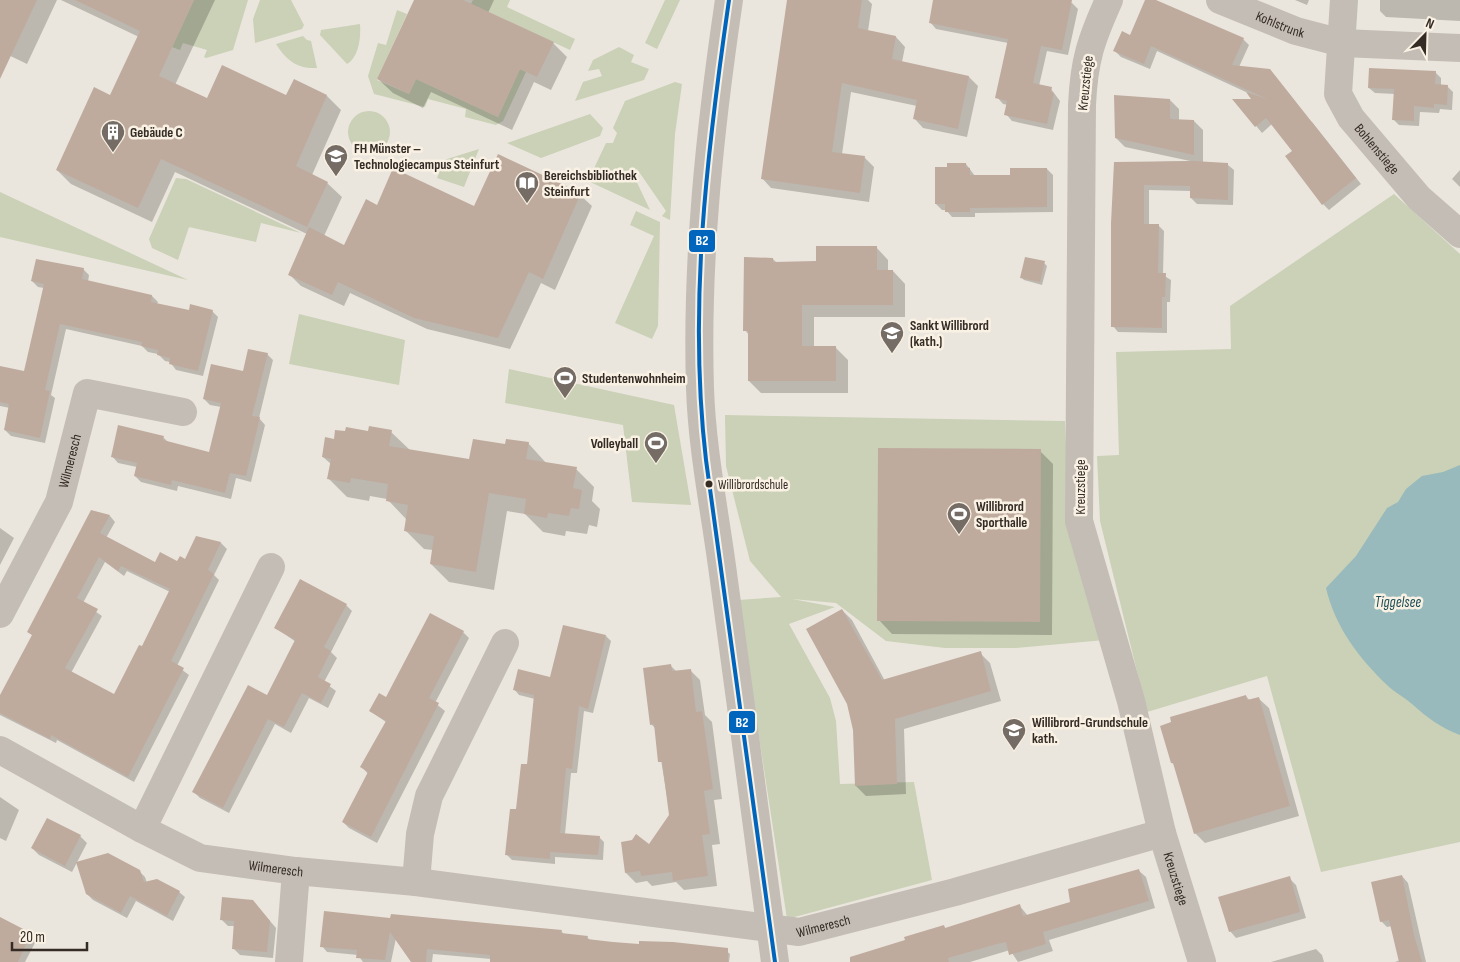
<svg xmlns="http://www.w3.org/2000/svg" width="1460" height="962" font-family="'Sofia Sans Condensed',sans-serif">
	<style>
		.green { fill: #cad1b6 }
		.water { fill: #98babc }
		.shadow { fill: #0003; fill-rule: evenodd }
		.building { fill: #bfab9e; fill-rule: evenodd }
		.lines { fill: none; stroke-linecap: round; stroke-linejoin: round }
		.minor { stroke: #c4bdb6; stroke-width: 28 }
		.bus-1-casing { stroke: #f9f1e3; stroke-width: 8 }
		.bus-1 { stroke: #0065bd; stroke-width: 4 }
		.bus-dot { fill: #342b25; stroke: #f9f1e3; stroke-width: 2 }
		.labels { text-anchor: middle; stroke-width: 5; stroke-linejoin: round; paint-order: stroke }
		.bus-label { font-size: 13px; fill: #342b25; stroke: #f9f1e3; text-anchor: start }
		.street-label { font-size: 14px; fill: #342b25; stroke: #f9f1e3 }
		.poi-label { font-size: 14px; font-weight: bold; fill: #342b25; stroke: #f9f1e3; text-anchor: start }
		.water-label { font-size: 15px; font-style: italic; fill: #1a4c55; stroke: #f9f1e3 }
		.line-badge { stroke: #f9f1e3; stroke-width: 2 }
		.badge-label { font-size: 14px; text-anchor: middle; font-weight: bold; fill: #fff }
	</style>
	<rect width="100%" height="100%" fill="#ebe6dd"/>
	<path class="green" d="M194,0H248L233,50L206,58L204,57L207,50L183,43L180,50L172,47Z
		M260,0H291L304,25L302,29L255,43L253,19Z
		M473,0H510L507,7L575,39L570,50L471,4Z
		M665,0H680L657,49L645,43Z
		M397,10L407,14L377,80L409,94L416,79L498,117L520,69L526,72L503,121L496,125L465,117L466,109L428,99L425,107L374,94L368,76L378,43L386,45Z
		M360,24C361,37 359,57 347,64L320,35L321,30Z
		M303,36L307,40L311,41L317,68C297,69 286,60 276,44Z
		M619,47L634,55L631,62L649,69L644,80L575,101L583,82L602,76L599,69L588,71L593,60Z
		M675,82L682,84L675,134L670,220L662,216L666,211L637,169L632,172L650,210L588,181L606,143H613L617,133L613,128L625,101Z
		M348 132a21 21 0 1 1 42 0a21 21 0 1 1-42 0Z
		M590,114L603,128L600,136L541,158L507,143Z
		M479,149L464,187L437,178L444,160Z
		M176,178L186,179L301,233L261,223L256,242L189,227L178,260L152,248L149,239Z
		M0,192L188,280L0,237Z
		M1394,194L1460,254V842L1321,872L1267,676L1147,712L1100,521L1097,456L1119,455L1116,352L1231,349L1230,306Z
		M636,211L660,222L658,326L652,339L615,323L654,236L630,225Z
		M299,314L405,340L399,385L289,364Z
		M509,369L674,405L691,505L632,502L623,425L505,403Z
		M725,415L1065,421L1069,522L1105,640L1016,648H945L886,641L836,603L792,599L835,607L789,624L830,698L836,721L840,784L914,782L932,880L787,919L738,600L781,597L750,561L726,466Z"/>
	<path class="water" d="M1460,465V735C1439,727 1428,718 1412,704C1404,697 1394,692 1387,685C1359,658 1335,627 1326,588L1356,556L1387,508L1398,502L1406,489L1417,480L1422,476L1443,472Z"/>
	<path class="shadow" d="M0,0H57L27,64L0,51Z
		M61,0H215L175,85L207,99L287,97L294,81L327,96L341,110L312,175L327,183L342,197L324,236L345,247L378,206L475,207L580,195L592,206L555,290L541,283L510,349L427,329L350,293L344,306L301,286L289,274L307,234L175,172L152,222L71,184L57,170L111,97L139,37Z
		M415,0H494L488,13L553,43L567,57L551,90L534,82L512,130L431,92L423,108L393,93L378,79Z
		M788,0H868L872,4L868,31L896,37L905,47L902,62L969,77L978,86L967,137L923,128L914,118L917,106L851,92L842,154L865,158L874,167L869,202L771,188L762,178Z
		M934,0H1058L1072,3L1078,9L1068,55L1047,51L1039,86L1051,89L1060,101L1053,130L1012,121L1006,114L1008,105L1003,104L997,97L1008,43L936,29L930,22Z
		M1146,0H1153L1243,39L1249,45L1239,67L1270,70L1308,118L1281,105L1278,107L1312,122L1361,184L1329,210L1323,204L1294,151L1272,124L1262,133L1235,100L1254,101L1248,93L1157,51L1150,69L1121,57L1115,51L1131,36Z
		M1295,0H1309L1307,5Z
		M1380,0H1460V21L1386,17L1380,11Z
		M1435,72L1441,78V86H1447L1453,92L1452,110L1440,109L1439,113L1420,112L1419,126L1399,125L1393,119L1395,94L1375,93L1369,88Z
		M1170,100L1179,109V121H1194L1203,130V163L1228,165L1234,170L1233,205L1197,204L1191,198V191L1149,190V225H1158L1164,231L1163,275L1171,280L1170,302H1167V333L1118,332L1113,326L1116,163L1190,161L1125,147L1116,138Z
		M966,164L975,176H1011L1047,169L1053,175V212L975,213V217H952L946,210H942L936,204L948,169Z
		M1460,170V187L1452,179Z
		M876,247L888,260V271H893L905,284V317H814V347L836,348L848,360V393H761L749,381V335L745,330L773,259L777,263H817Z
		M1044,263L1047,266L1042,285L1024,280L1021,277Z
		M83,269L89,275L88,282L152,296L158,302L157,304L190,312L212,311L218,317L203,376L176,370L170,362L165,361L158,354L148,352L142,346L66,329L51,395L55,398L45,443L11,436L5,430L10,408L0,406V367L25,372L44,288L38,287L32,281Z
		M267,354L273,360L259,418L265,425L251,482L236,478L231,499L178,486L177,491L141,482L135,476L137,467L118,463L112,456L164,438L169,443L210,453L221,407L210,405L204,399Z
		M369,432H391L411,451L470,461L506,446L528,443L547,464L576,469L594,487L592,501L600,509L597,527L589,525L587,534L566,531L565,536L543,532L525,514L507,511L494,590L449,582L431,564L433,550L424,549L405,530L407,520L387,499L370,496L369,501L347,497L329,479L331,464L323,457L335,440Z
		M1040,451L1053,464L1052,635L892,634L879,620Z
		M91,512L110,516L115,522L106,538L155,564L186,560L197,538L221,543L227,549L214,575L219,580L177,666L189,675L134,782L57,740L56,743L0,715V698L33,636L29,632ZM105,562L124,576L127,571L170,592L143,648L114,696L71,673L102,616L83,603Z
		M0,528L14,538L0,565Z
		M346,605L352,611L331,652L337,658L324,682L336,691L328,708L309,698L291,733L275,724L229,813L200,798L194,792L267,697L296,642L276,628Z
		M842,610L852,620L885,681L980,653L990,663L1001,701L904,729L906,794L866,796L856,786L854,730Z
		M463,632L469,638L435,703L445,711L377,843L349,828L343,822L368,774L362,767L386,722L370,711Z
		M606,636L611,641L593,713L584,711L577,773H571L565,834L599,837L604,842L603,860L555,857V864L512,860L506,854L529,766L535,699L519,695L514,689L551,679Z
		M671,666L677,672L690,670L700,680L705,715L712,722L722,799L714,800L720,844L712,845L717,886L684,890L676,882L652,886L647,881L636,883L626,873L649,846L670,815L656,729L651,724Z
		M1246,696L1250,701L1258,698L1269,708L1299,816L1205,843L1195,833L1176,766L1172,763Z
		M0,797L19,810L6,841L0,838Z
		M80,836L87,843L72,872L39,855L32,848Z
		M1138,870L1146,877L1155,908L1049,940L1053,951L1018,962L1010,950L970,962H872L907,941L943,926L946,929L1019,905L1028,916L1072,903Z
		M139,871L145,877L147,883L179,892L185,897L173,921L136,901L127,918L93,900L87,894Z
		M1402,876L1408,883L1426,962H1395L1400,960L1392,926L1387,927L1381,921Z
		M1289,878L1296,885L1306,918L1236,938L1230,931Z
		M259,908L276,928L273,958L240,955L233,948L235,926H228L221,919Z
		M0,919L30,934L36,941L25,962H0Z
		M392,919L561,931L564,934L587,937L591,941L640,946L724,949L730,954L729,962H491V959L433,954L432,962H413L396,938L391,962H363L358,955L327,952L322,946Z
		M1316,949L1322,955L1324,962H1271Z"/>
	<path class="building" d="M0,0H37L0,79Z
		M75,0H194L159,76L207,98L222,65L286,95L294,79L327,95L296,166L328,182L307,227L161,159L138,208L56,170L94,87L110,95L140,31Z
		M414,0H463L554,42L537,77L520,69L498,117L416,79L409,94L377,79Z
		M787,0H862L858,28L896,36L892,59L969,76L958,129L913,119L917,100L842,83L832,152L865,156L860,193L761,179Z
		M933,0H1072L1062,50L1041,46L1033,83L1052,87L1051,92L1054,93L1047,124L1004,115L1007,101L995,98L1008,39L929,23Z
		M1145,0H1156L1244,38L1232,65L1270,69L1356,178L1322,205L1285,156L1292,151L1266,118L1255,127L1232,99H1251L1246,92L1267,99L1151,46L1144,64L1113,51L1122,31L1130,35Z
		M1369,68L1436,71L1435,84L1448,85L1447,105L1434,104V108L1414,106V121L1392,120L1394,89L1368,88Z
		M1114,95L1170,99V119L1194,120V155L1115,138Z
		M498,154L581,193L543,279L529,272L498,338L414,318L338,282L332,295L288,275L309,227L344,245L366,199L377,205L393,168L474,206Z
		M1194,161L1228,163V200L1190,198V186L1144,185V224H1159L1158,273H1166L1165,297H1162V328L1111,327V223L1114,162Z
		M947,163H966V167L970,168V175H1010V168H1047V207L970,208V212H945V204H935V167H947Z
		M816,246H877V270H893V305H802V346H836V381H748V331H743L744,257L773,258V262L816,261Z
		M1025,257L1045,261L1040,282L1020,278Z
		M36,259L84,268L82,279L152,295L151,302L189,310L190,304L213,310L198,371L169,364L170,358L157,355L158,350L141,346L142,342L60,324L45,390L50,391L40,438L4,430L9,404L0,402V366L24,371L44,284L31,281Z
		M248,349L268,353L252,416L260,417L246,476L230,473L225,493L172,480L171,485L134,476L137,463L111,457L118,425L164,436L163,440L209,452L221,403L203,399L211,364L243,371Z
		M369,426L392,430L389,446L469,459L473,439L505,444L506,439L529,442L526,459L577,467L573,488L582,490L579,509L571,508L569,516L548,513L547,518L524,514L526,499L489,493L476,572L430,564L434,536L404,531L408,505L386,501L388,484L351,478L350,483L327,479L331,459L322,457L325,437L334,439L335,430L345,431L346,427L368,431Z
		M878,448L1041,449L1040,622L877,621Z
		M91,510L110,515L100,533L155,562L160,552L177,561L180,556L185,559L196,536L221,542L208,570L214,574L171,661L184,668L128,777L51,735L50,739L0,713V695L32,635L27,632ZM99,557L118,571L121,566L170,589L142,646L139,645L114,694L65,668L98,609L77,598Z
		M300,579L347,604L324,647L331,651L318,677L331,684L321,703L302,693L284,727L268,719L223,808L192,792L248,685L267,695L295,640L274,628Z
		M842,609L882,680L981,651L991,691L895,719L897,784L855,786L853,730L847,704L806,629Z
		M430,613L464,631L429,698L439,703L371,837L342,822L368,772L360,767L386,721L369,711L379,693L386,697Z
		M563,625L606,635L588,709L579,706L572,769L566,768L560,833L600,836L598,855L550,852V859L505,855L510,809H516L521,764H527L534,695L513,690L518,669L550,677Z
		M671,664L672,671L691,669L696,712L702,711L713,789L704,791L710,834L702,835L708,876L673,881L672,872L641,876L640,871L625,873L621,842L632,840L636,834L649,844L669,815L662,762H658L654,724L650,725L643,668Z
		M1246,695L1247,700L1259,697L1290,806L1194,834L1173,763H1171L1160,726L1171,722L1170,717Z
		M47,818L81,835L65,866L31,848Z
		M108,853L140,870L144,882L157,879L180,891L167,916L130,896L121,913L86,894L76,862Z
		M1139,869L1149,901L1043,932L1046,944L1009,955L1006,942L997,944L948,958L949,962H850V957L905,940L904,937L944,925L945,928L1020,904L1023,916L1070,902L1068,889Z
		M1402,875L1414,935L1422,962H1399L1389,920L1380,922L1371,882Z
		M1290,876L1300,912L1229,932L1218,897Z
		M222,897L253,900L270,921L267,952L232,949L234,921L220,920Z
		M324,911L390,918L391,914L562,930L561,933L588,936L587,939L613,942L639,944V941L673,942L728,948V962H490V955L427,949L426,962H411L390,932L385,960L356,958L357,950L320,947Z
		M0,917L31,933L18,962H0Z"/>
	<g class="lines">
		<g class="minor">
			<path d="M729,0C710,128 696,259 700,388C702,452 716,517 724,581C741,708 759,835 775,962"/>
			<path id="s1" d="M1109,0C1091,40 1084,60 1082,105L1079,521L1131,701L1162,833L1202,962"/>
			<path id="s2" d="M1220,0L1296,31L1342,43L1460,48"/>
			<path id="s3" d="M1344,0L1338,94L1351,118L1419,198L1460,234"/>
			<path id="s4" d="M0,614L59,502L87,393L183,412"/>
			<path id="s5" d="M0,750L142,829L200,858L296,871L416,882L799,932L955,892L1162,833"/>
			<path d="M142,829L271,567"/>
			<path d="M416,882L420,834L429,796L505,643"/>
			<path d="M289,962L296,871"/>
		</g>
		<g class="bus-1-casing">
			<path id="bus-1" d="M729,0C707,152 688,307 706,460L775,962"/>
		</g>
		<use href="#bus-1" class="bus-1"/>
	</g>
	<defs>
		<g id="building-pin" transform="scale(1.25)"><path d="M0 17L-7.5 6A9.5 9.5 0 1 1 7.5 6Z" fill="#746c65" stroke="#f9f1e3"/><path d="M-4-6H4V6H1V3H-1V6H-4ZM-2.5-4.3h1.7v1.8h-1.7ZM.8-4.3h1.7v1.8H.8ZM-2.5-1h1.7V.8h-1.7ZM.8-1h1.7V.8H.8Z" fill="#fff"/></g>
		<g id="university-pin" transform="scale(1.25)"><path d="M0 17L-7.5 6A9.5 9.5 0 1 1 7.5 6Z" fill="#746c65" stroke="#f9f1e3"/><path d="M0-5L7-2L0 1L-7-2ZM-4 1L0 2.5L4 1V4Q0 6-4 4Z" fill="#fff"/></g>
		<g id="library-pin" transform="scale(1.25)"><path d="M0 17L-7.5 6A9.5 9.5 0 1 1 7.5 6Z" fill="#746c65" stroke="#f9f1e3"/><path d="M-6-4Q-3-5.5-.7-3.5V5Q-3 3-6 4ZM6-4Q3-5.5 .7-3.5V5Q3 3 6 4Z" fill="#fff"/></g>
		<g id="school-pin" transform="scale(1.25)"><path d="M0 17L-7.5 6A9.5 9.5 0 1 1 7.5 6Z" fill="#746c65" stroke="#f9f1e3"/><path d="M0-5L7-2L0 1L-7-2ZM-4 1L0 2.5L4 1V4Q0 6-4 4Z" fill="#fff"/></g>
		<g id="stadium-pin" transform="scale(1.25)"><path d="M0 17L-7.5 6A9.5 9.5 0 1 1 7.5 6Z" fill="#746c65" stroke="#f9f1e3"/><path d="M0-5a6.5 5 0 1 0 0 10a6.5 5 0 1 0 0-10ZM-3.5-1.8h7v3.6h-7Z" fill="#fff"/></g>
	</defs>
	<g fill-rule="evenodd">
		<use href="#building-pin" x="113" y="132"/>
		<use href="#university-pin" x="336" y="156"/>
		<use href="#library-pin" x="527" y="183"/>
		<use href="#school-pin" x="892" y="333"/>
		<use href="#stadium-pin" x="565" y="378"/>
		<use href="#stadium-pin" x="656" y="443"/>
		<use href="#stadium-pin" x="959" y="514"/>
		<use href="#school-pin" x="1014" y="730"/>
	</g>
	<circle class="bus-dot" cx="709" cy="484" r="4.5"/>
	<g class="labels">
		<g class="bus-label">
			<text x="718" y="489">Willibrordschule</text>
		</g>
		<g class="street-label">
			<text dy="5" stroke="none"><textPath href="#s2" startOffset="65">Kohlstrunk</textPath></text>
			<text transform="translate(1085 83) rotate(-84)" y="5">Kreuzstiege</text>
			<text dy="5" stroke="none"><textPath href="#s3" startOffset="162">Bohlenstiege</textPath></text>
			<text dy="5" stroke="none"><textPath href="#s4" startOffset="169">Wilmeresch</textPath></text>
			<text transform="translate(1080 487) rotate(-90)" y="5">Kreuzstiege</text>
			<text dy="5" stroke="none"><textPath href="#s5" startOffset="304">Wilmeresch</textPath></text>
			<text dy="5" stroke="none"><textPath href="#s1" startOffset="896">Kreuzstiege</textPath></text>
			<text dy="5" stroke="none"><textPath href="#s5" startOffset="856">Wilmeresch</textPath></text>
		</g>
		<g class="poi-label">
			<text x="130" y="137">Gebäude C</text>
			<text x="354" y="153">FH Münster –<tspan x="354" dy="16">Technologiecampus Steinfurt</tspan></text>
			<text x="544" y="180">Bereichsbibliothek<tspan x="544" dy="16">Steinfurt</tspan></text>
			<text x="910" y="330">Sankt Willibrord<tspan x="910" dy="16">(kath.)</tspan></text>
			<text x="582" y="383">Studentenwohnheim</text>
			<text x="638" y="448" text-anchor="end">Volleyball</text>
			<text x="976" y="511">Willibrord<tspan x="976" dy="16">Sporthalle</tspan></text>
			<text x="1032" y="727">Willibrord-Grundschule<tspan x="1032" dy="16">kath.</tspan></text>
		</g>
		<g class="water-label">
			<text x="1398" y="607">Tiggelsee</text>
		</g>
	</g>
	<g class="line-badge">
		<rect x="688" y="229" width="28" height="24" rx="5" fill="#0065bd"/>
		<rect x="728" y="710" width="28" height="24" rx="5" fill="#0065bd"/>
	</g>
	<g class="badge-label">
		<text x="702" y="245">B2</text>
		<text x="742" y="727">B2</text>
	</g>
	<g transform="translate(1425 35) rotate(23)" stroke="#f9f1e3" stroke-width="4" paint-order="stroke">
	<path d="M0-4L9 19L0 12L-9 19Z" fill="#342b25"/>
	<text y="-8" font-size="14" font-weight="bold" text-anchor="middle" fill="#342b25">N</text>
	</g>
	<path d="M12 942v8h75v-8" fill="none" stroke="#342b25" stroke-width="2.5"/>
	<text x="20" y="942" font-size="15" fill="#342b25" stroke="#f9f1e3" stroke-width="4" paint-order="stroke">20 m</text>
</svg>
